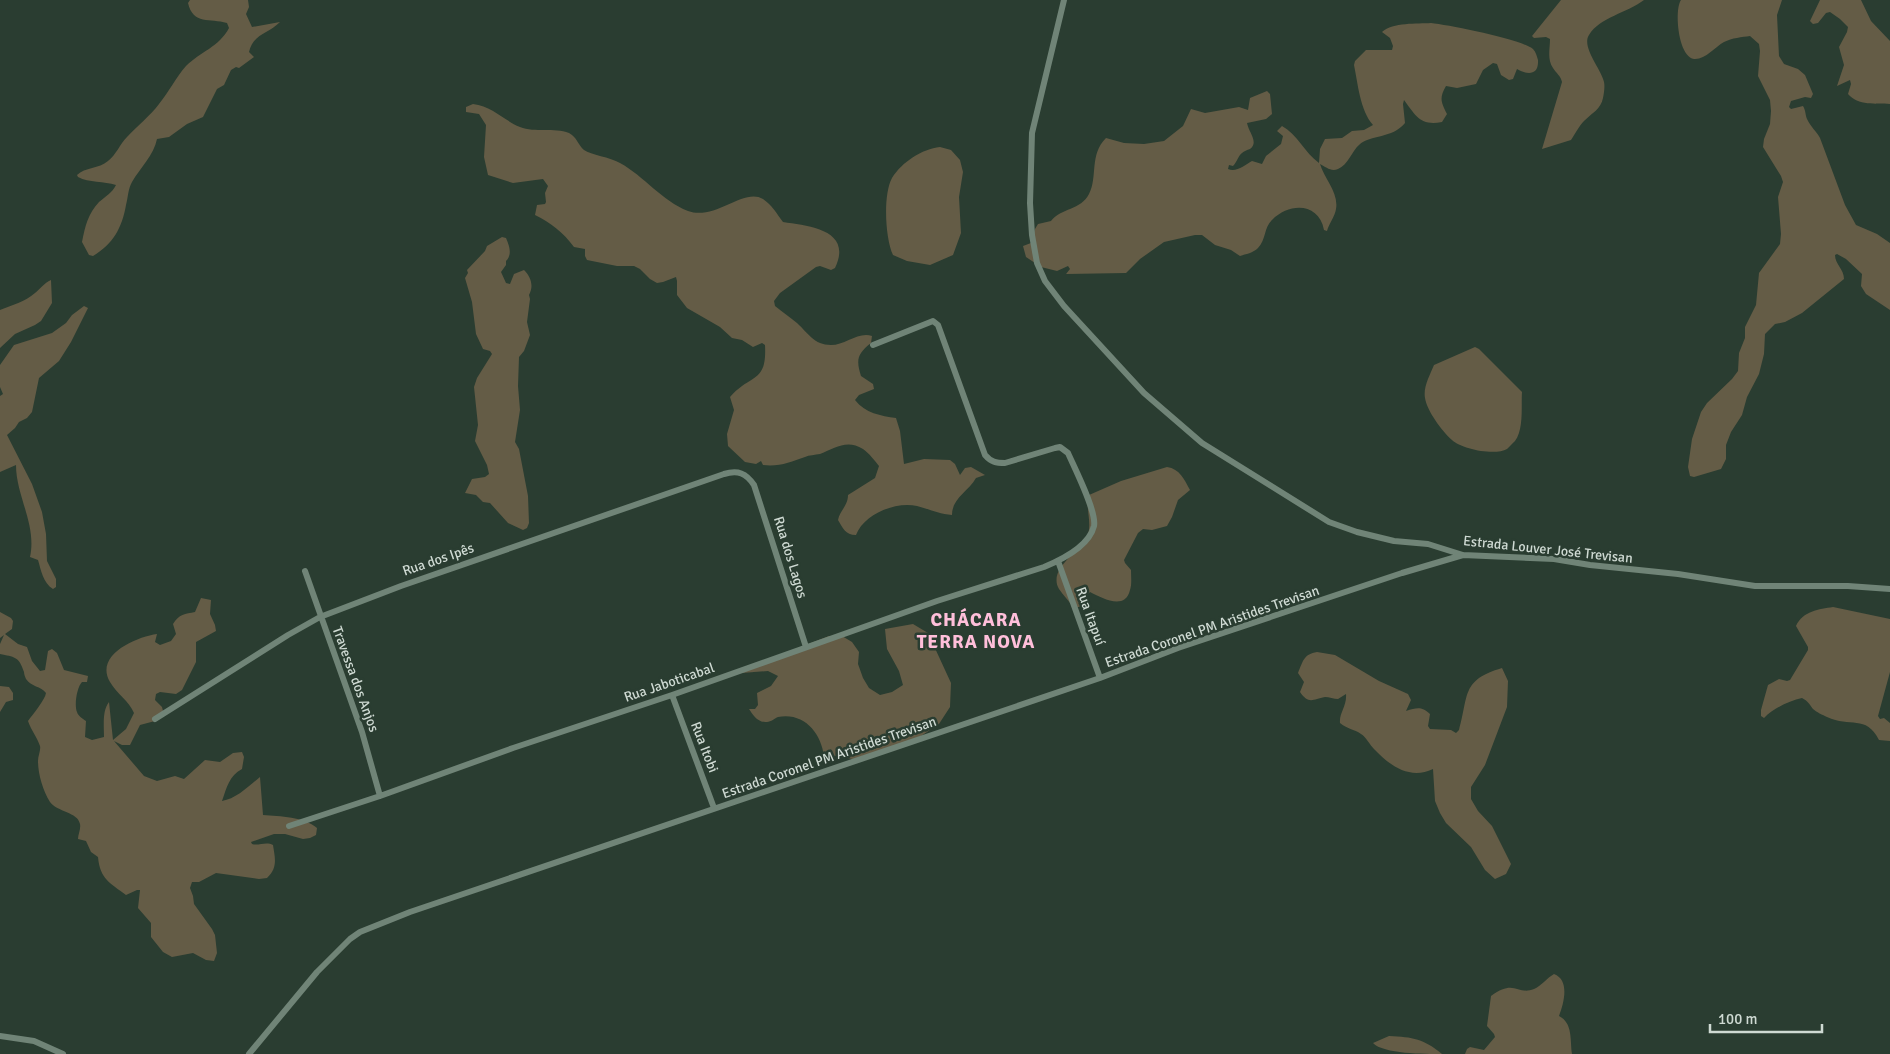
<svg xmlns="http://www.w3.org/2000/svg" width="1890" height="1054" font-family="Signika,sans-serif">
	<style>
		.green { fill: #645c46 }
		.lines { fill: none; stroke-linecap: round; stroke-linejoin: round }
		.minor { stroke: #708477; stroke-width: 6 }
		.labels { text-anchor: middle; stroke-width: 5; stroke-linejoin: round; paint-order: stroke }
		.street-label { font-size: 14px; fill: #cfdad3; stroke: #2a3d31 }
		.district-label { font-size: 19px; font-weight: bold; letter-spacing: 1px; fill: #ffbfda; stroke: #2a3d31 }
	</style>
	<rect width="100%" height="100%" fill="#2a3d31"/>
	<path class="green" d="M190,0H248L249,7L246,14L252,27L280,22C268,34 253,34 249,52L254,57L239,68L236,67L231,70L224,85L217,89L203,117L187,124L169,137L157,139C154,155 140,168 132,182C128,189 128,198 126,205C122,228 113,244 93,256L89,255L82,242C85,226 88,214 99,202C106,196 112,193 116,185C104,181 89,183 78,177L77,175C85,167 99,169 108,161C116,155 120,144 127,137C137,126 150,116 159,104C169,92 176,77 186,66C200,52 219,47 229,28L227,23C210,18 193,25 188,3Z
		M1561,0H1644C1627,13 1600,17 1589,35C1581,47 1602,70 1604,82C1605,86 1604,93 1603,98C1601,109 1592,113 1584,121C1579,126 1575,134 1571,140L1542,149L1562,82C1561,76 1556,73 1553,68C1547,59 1550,49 1550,39L1546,37L1534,38L1532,36Z
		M1681,0H1782L1777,15L1779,56L1784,64L1798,69L1805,75L1813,94L1811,98L1805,97L1791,101L1789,107L1791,109L1803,106C1806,111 1805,114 1807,119C1810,126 1817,132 1820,138L1845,205L1856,225L1877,234L1890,243V310L1866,294L1861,286L1862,274L1846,259L1837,254L1835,255C1835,264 1844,269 1844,279L1802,313L1785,322L1775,324L1765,334L1764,354L1759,374L1747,397L1742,415L1731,432L1726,445V459L1721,469L1694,477L1690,476L1688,467L1692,439L1701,412L1707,403L1732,379L1738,371L1739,353L1745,338V327L1756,305L1759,273L1780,244L1781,234L1778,197L1783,182L1781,176L1763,147L1764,139L1770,124L1771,111L1770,100L1758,76L1760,51L1759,44L1750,36C1742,37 1732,38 1724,42C1715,47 1705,60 1694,59C1678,57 1674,10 1681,0Z
		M1820,0H1861L1871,21L1890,41V104C1876,103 1858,106 1848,94L1851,84L1850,80L1837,86L1844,65L1839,47L1847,32L1848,27L1840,19L1830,12L1826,13L1818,23L1813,24L1810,21Z
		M1431,23C1449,25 1521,39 1533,49C1536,52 1537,57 1538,60C1539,76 1527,75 1517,69L1513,79L1509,80L1501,75L1497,64L1493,63L1483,70L1476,84L1457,88L1446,86C1439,98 1441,102 1447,114L1442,122C1420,126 1416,116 1404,100L1403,104L1405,123C1392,139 1371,134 1359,145C1352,151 1348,165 1338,169C1331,172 1326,167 1320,164C1324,178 1339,193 1336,209C1335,216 1329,224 1327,231L1324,230C1319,203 1290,202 1272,220C1264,227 1266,240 1258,248C1253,253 1246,254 1240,256L1231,250L1215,245L1202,235H1195L1164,242L1140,259L1126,273L1066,274L1070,269L1068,266L1057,271L1041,267L1026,257L1023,246L1031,243L1035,229L1038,224L1051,221C1061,208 1081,210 1089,194C1098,177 1089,155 1106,138L1124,143L1144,144L1164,141L1183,126L1191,109L1205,113L1239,107L1248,110L1250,98L1267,91L1270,94L1272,114L1266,119L1247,123C1249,133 1259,142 1250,149C1247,150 1244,151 1242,153C1238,156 1237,162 1233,166L1229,165L1228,169C1236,173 1245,165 1252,161L1262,164L1266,156L1281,144L1283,136L1277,131L1282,126C1297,134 1305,153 1319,163L1320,149L1325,139L1342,138L1352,131L1364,130L1373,125C1360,110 1358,84 1354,65L1355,61L1366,50H1392L1393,46L1390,38L1382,32C1393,22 1417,24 1431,23Z
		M473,104C492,106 503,120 520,127C535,133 554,127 569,133C577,137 578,145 584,150C591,155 610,157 620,163C644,176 662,201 688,211C715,221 744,187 763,199C772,205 777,214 783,222C810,226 853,230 835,268L831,270L820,266L816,267L780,293L774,301L775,306C782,312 790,317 797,323C808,333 814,345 831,345C845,345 859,331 872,336L871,343C857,354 856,360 861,376L873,384L874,389L859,395L855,400C865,413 881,416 896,418L900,431L904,464L924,459L950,460L955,464L960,475L965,468L971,467L985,475L976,478C968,492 952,498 952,515C939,514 929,509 917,506C896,501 864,514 856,535C845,535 843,528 838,520C840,510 848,506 848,495L875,478L879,466C875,461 869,453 863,449C847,439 835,448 820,454C815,455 809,455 805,457C791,462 779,467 763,465L761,461L756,464L745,462L728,446L727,434L734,410L730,397C751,373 767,384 765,345L762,343L753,347L742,340L732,338L720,327L687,308L677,295V281L676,277L663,282L657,283L650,279L640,269L634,266H617L587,260L585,256V249L574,247C563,232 551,223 535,215L537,205L545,204L546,202L545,193L548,186L543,179L513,183L488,175L484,157L486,125L479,114L466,112V107Z
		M940,147L951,150L960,160L963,172L959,197L961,233L953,255L930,265L907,261L893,255C885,238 883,194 892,178C902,162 922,149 940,147Z
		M502,237L506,238C510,247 512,255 506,261V265L501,272L506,283L510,284L514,274L524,270C531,277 534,286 529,295L530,299L527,322L530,335L524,351L519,357L518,386L520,410L515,442L519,449L528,496L529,523L527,528L523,530L508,523L490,503L483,502L476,495L465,493L472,479L485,477L489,474L487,465L475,441L478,425L474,387L477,378L492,354L490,351L483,349L476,334L472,302L465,278L468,273L467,270L485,251L487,246Z
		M51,280L52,303L41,321L35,325L15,334L0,348V310C12,305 25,302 35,293C40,289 44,283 51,280Z
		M84,306L88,308L71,342L59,361L39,378L32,412L27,418L19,422L15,428L7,435L32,484L42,512L46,534L47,561L56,579V587L53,589C43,583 41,570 38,560L30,557C37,525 16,496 16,465L0,472V396L3,394L0,387V365L14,345L52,333L66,323L72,315Z
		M1475,347L1479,349L1522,392C1521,406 1524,429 1515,441C1513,443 1509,447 1507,449C1495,456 1461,449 1452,440C1442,431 1427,411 1425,398C1423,387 1430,375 1434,365Z
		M1167,467C1180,469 1184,479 1190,490L1178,500L1172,517L1167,526L1152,530L1143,529L1138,533L1124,560L1125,563L1131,570C1131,577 1132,584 1130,590C1125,611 1102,598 1090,592L1086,596L1080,607H1073C1069,601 1063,595 1059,589C1047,568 1082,551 1088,534C1092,521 1085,508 1089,495L1121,481Z
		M201,598L211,600L210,614L215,625L216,631L196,642V662L182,690L176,694L160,692L156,694L155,700L162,707L164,715L155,721L140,725L130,745H122L114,741L144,776L157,781L175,776L184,779L205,760L220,762L233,753L242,752L244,757L242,769C229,776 227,787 222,801C236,799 249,786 260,777L263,815C280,816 304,817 317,828L316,835L310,838L303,839L285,834H274L251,842L252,844C259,846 266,841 273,845C275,858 278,868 267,878L259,879L216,873L199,882H192L190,888L193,896L194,904L212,929L215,935L217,953L214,961L206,960L193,953L172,957L163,952L151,937V923L138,908L140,890H137L126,895C110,883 100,879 98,857L91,852L86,841L78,839C78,834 81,829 80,824C78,812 57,812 50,802C43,791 38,774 38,761C38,756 41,750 40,746C37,737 31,730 28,721C33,714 45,700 46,693C41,686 31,687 26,679C25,677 24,674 24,672C19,656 14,657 0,654V644L4,635L0,638V612L11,618L13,621L12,629L5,634L18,644L27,647L32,661L40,671L45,670L48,651L52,649L57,653L64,670L88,676L87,682H82C77,687 74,705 77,712C78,716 83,719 86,721L85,737L92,740L104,737C104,726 102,711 109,702L113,740L126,729L134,713C129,701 117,694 110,682C94,655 136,637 157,634L155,642L160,645L171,641L176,634L173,624C179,614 185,614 195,612Z
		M1833,607L1890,619V672L1878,716L1880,719L1884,718L1890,723V741L1879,740C1866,714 1850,728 1827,717C1823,715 1816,712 1813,709C1809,704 1808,701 1802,698C1789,701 1774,708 1764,718L1761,716V710L1768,685L1779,679L1787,681L1790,680L1808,650V647L1796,626C1803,611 1819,609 1833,607Z
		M913,624L928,633L951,683L950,707L937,727L933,728L906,746L859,760L829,755L824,756C821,733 804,712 778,717C775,718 771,722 767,722C758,723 753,715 749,709H755L758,705L757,693L771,686L778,676L768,671L740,673L790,651L829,636H842L852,642L859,652L858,664L863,678L869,688L880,695L892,692L903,685L899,671L887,649L885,629Z
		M1317,652L1335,655L1379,681L1408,694L1411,700L1406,711C1417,708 1421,706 1430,714L1428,726L1430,729L1451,730L1456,733L1459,730C1469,695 1461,680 1502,668L1508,681L1507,707L1485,765L1471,787V799L1478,811L1492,826L1511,864L1506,874L1495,879L1485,870L1471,847L1446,823L1440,813L1435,801L1433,769C1410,780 1390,766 1374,749C1370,745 1366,737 1361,734C1354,729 1347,729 1340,723C1339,713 1347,706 1346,694L1338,699C1334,699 1329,697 1325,697C1313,699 1309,705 1300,692L1304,682L1298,673C1303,661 1304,654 1317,652Z
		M0,686L9,687L13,693V700L6,702L0,712Z
		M1554,974C1570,980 1564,1003 1559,1016C1573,1023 1570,1040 1572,1054H1465L1467,1049L1470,1047L1484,1050L1495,1037L1494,1034L1487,1026L1491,996C1515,978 1517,996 1534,989C1541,986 1547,978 1554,974Z
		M1389,1036C1413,1037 1424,1039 1442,1054C1425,1054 1383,1054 1373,1043Z"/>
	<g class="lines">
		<path class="minor" d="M1064,0L1032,133L1030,203L1032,235L1037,263L1045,281L1064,306L1144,393L1202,443L1329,522L1357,532L1394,541L1428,544L1463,555L1554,559L1590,565L1678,574L1755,586H1848L1890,589
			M1058,561L1100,678
			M305,571L362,732L380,796
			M672,695L714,808
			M155,719L288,635L320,617L401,586L724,474C738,470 746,473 754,485L806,647
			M289,826L380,796L513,748L672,695L937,601L1044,567C1061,560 1089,546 1094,526C1097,512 1075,469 1068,453L1060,447L1055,448L1005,463C996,463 991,462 985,455L938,325L933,321L873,345
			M0,1036L34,1041L63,1054
			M249,1054L317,972L350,939L360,932L410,912L1100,678L1178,648L1402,573L1463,555"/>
	</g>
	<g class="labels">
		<g class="street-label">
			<text transform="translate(1548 549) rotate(6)" y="5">Estrada Louver José Trevisan</text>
			<text transform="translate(791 557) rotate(73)" y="5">Rua dos Lagos</text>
			<text transform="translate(438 559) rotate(-19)" y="5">Rua dos Ipês</text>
			<text transform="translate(1091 616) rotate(70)" y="5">Rua Itapuí</text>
			<text transform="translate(1212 626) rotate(-19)" y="5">Estrada Coronel PM Aristides Trevisan</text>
			<text transform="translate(356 679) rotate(70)" y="5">Travessa dos Anjos</text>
			<text transform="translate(669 682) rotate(-19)" y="5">Rua Jaboticabal</text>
			<text transform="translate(705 747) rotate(69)" y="5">Rua Itobi</text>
			<text transform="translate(829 757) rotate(-19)" y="5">Estrada Coronel PM Aristides Trevisan</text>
		</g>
		<g class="district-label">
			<text x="976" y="626">CHÁCARA<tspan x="976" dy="22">TERRA NOVA</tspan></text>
		</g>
	</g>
	<path d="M1710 1024v8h112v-8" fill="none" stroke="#cfdad3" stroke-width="2.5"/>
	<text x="1718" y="1024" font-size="15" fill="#cfdad3" stroke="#2a3d31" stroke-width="4" paint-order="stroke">100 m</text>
</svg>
